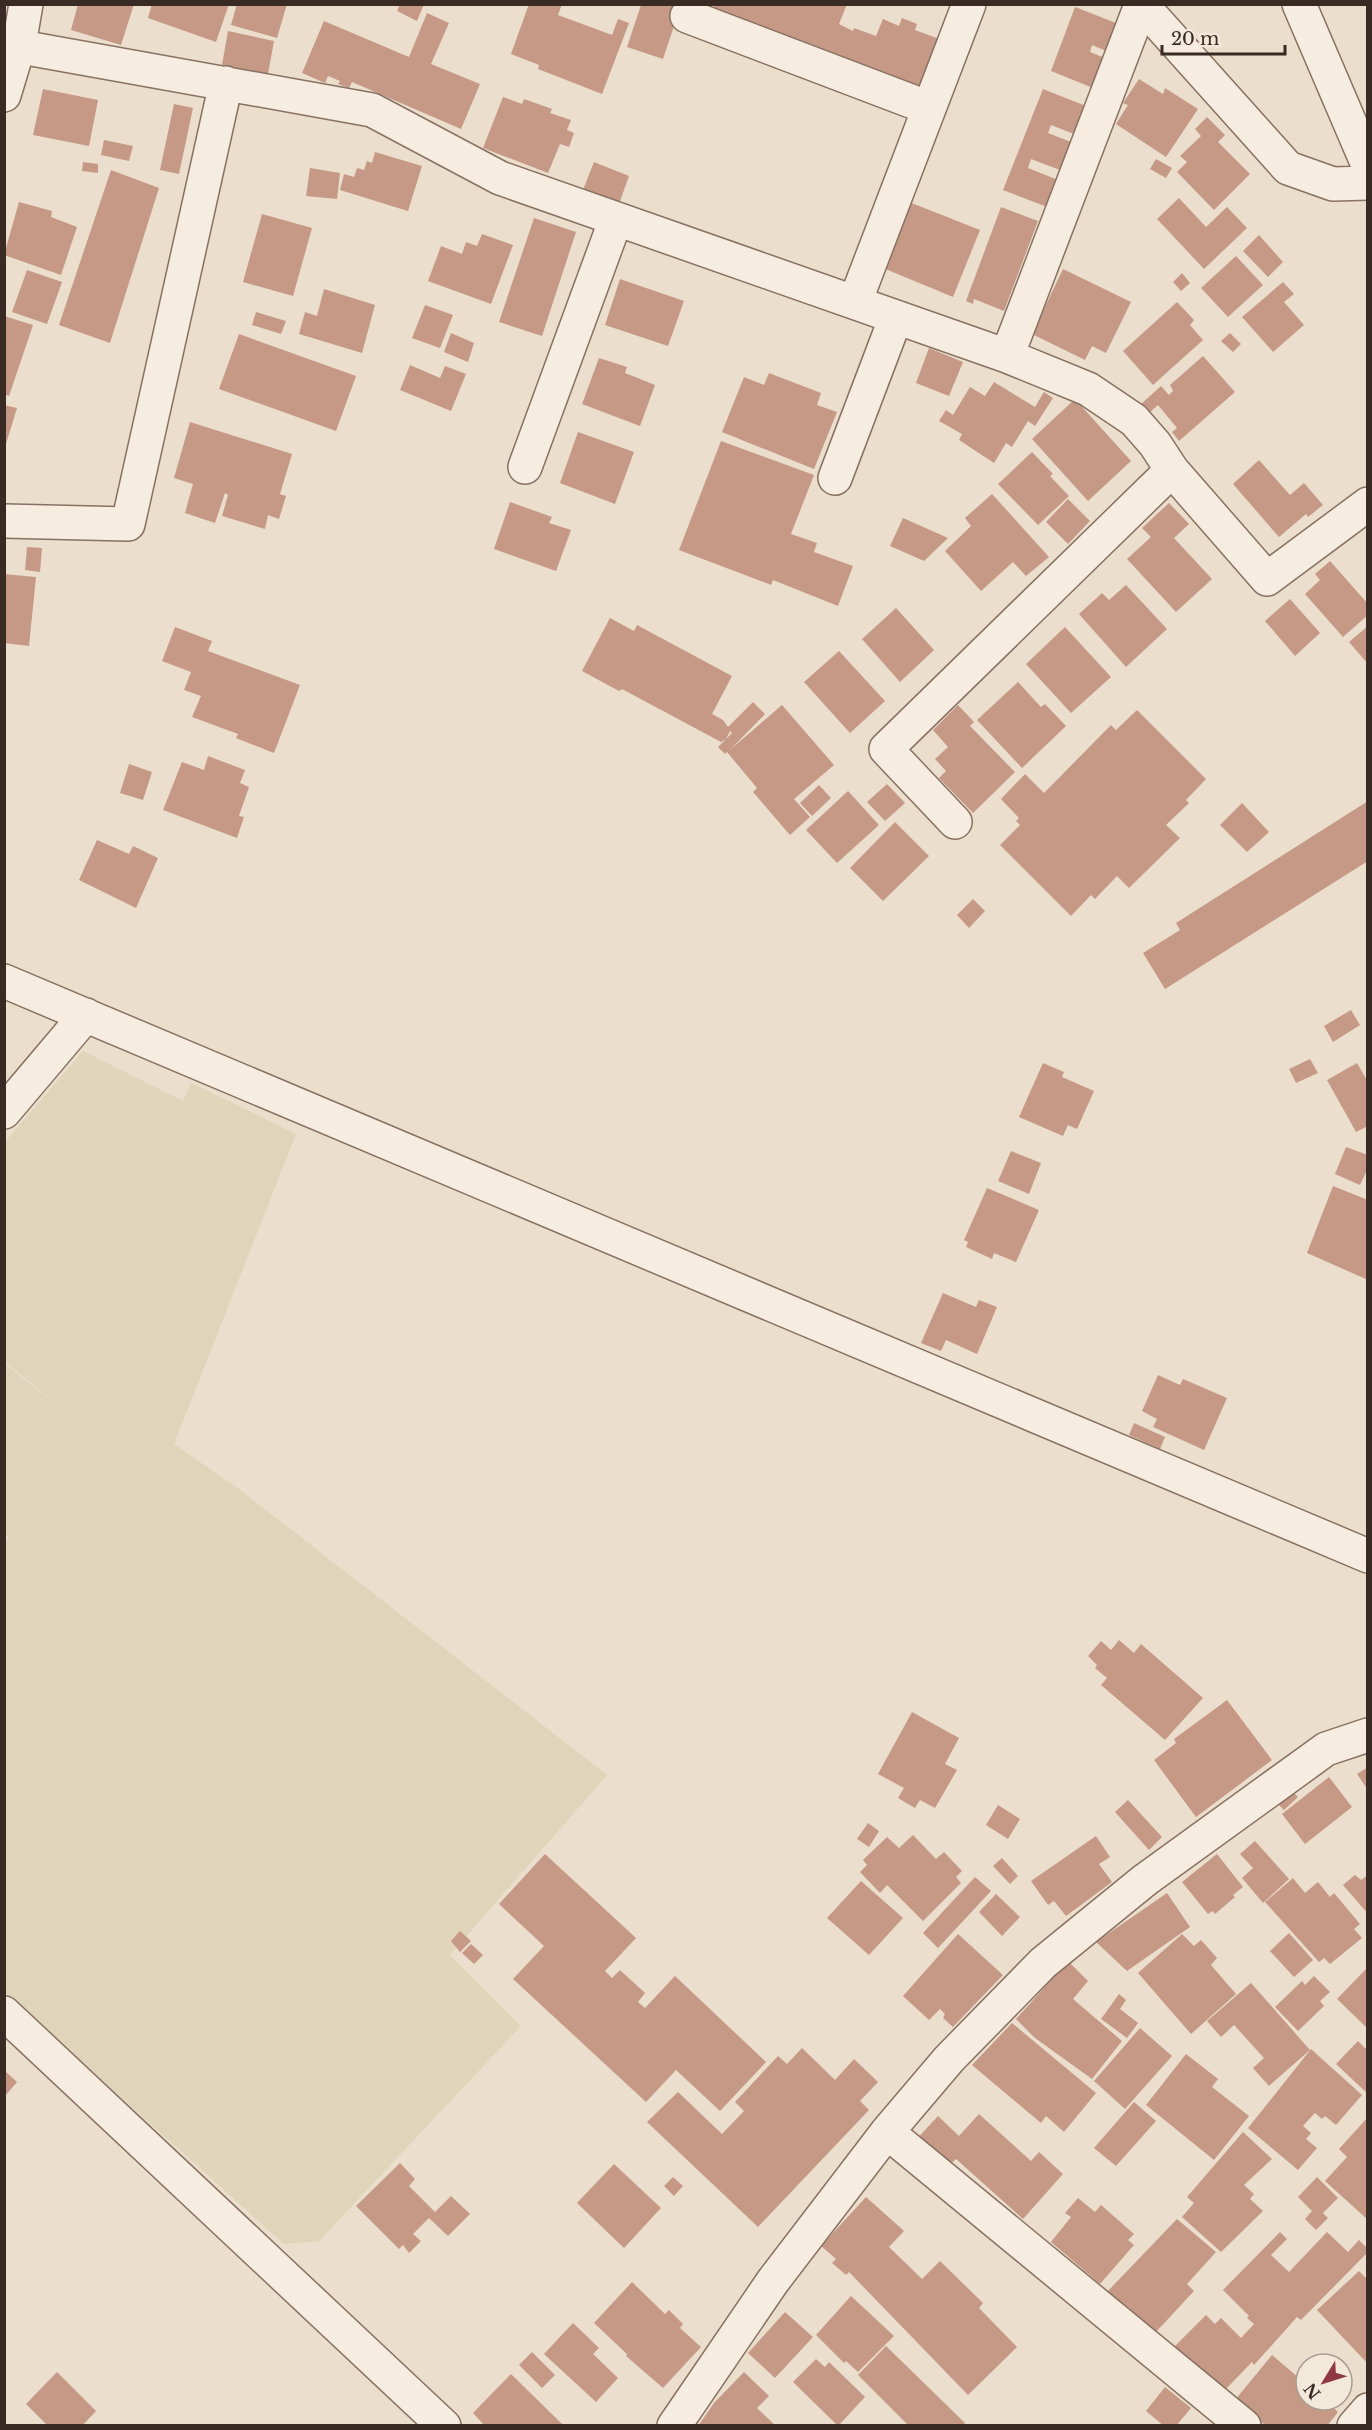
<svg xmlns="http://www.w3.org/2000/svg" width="1372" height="2430" font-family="'Libre Baskerville',serif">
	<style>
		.farmland { fill: #e0d5ba }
		.building { fill: #c59986 }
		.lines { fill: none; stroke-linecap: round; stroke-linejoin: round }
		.minor-casing { stroke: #877162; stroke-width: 36 }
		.minor { stroke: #f6ecdf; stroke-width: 33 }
	</style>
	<rect width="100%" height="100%" fill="#ebdecc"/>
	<path class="farmland" d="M83,1051L183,1101L191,1083L296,1134L174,1444L239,1489L607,1775L450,1955L521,2026L319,2241L284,2244L5,1993L4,1544L9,1538L4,1534V1363L93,1434L4,1361L5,1142Z"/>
	<path class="building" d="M78,4H134L121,45L71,30Z
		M152,4H229L216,42L148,18Z
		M237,4H287L277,38L231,25Z
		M400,4H424L417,21L397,11Z
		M529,4H562L558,15L612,35L618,19L629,23L602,94L538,69L539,65L511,54Z
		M715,4H847L839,24L853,31L854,28L876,36L883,19L899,26L902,18L917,24L915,30L942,40L923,90L794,38L791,44L712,12Z
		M641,5H681L663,59L627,47Z
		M1075,7L1116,23L1106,51L1092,45L1090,52L1105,58L1093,88L1051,71Z
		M427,13L449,23L431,64L480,84L461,129L352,82L349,88L338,84L340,81L328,76L325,83L302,73L324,21L409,57Z
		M228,31L274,41L268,74L222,65Z
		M1139,79L1163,94L1165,88L1198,109L1166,157L1116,124L1128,105L1123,103Z
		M43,89L98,100L89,146L33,135Z
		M1043,89L1086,106L1074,134L1051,125L1048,133L1071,142L1060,170L1031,159L1028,168L1058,180L1047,207L1003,190Z
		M503,97L522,104L524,99L552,109L550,113L571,120L567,130L574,133L569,147L560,144L548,173L483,148Z
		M174,104L193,108L179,174L160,170Z
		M1207,117L1225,135L1218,142L1250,174L1214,210L1177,172L1187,162L1180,156L1201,136L1195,129Z
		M104,140L133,146L129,161L101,155Z
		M375,152L422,166L408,211L340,190L344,174L354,177L357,168L364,170L367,161L372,163Z
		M1156,159L1172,168L1166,178L1150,169Z
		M83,162L98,164V173L82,171Z
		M594,162L629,176L619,204L583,190Z
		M310,168L340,173L337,199L306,196Z
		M111,170L159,188L110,343L59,325Z
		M1179,198L1206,227L1227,207L1247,228L1204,269L1157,219Z
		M19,202L52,211L51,217L77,227L61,275L4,255Z
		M909,202L980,230L953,297L883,268Z
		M1001,207L1038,221L1004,311L974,299L973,304L966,301Z
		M262,214L312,228L293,296L243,282Z
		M534,218L576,232L542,336L499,322Z
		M482,234L513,245L491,304L428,281L441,246L462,254L466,242L477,246Z
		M1259,235L1283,262L1268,277L1243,251Z
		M1236,256L1263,285L1228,317L1201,288Z
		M1063,269L1131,302L1106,353L1092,346L1085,360L1032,334Z
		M27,270L62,282L47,324L12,312Z
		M1182,273L1190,283L1181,291L1173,282Z
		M620,279L684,301L668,346L605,325Z
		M1283,282L1294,294L1284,302L1304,325L1273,352L1242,317Z
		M324,289L375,305L362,353L299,334L305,312L317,316Z
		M1177,302L1194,320L1190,325L1203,340L1153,385L1123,351Z
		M425,305L453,315L440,348L412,338Z
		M256,312L286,321L281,334L252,325Z
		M4,316L33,325L9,396L4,394Z
		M451,333L474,343L468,362L444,352Z
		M1230,333L1241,344L1233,352L1221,341Z
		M239,334L356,376L336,431L219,389Z
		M929,348L963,362L949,396L916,383Z
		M1203,356L1235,392L1179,441L1172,432L1177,428L1158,405L1148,414L1140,405L1161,386L1169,395L1173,391L1170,385Z
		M599,358L627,367L625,373L655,385L640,426L582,404Z
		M410,365L440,378L445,366L466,374L451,411L400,390Z
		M769,373L821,393L817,405L837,412L814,469L722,432L744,377L764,385Z
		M994,382L1035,407L1044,392L1053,398L1035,426L1028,421L1012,447L1006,443L994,463L959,440L962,434L939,421L946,410L953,415L970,387L985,396Z
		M1075,399L1131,461L1088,501L1032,439Z
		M4,405L17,408L5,447H4Z
		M190,422L292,454L280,494L286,496L279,519L268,515L265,529L222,516L228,495L225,493L215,523L185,513L193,484L174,478Z
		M578,432L634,452L615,504L560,483Z
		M721,441L814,475L791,534L817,543L814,552L853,566L838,606L773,580L771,585L679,550Z
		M1032,452L1053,474L1050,476L1069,496L1038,525L998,484Z
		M1259,460L1290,495L1304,483L1323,505L1308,517L1306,514L1279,537L1233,484Z
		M992,494L1049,557L1026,576L1013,562L981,591L945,551L971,526L965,518Z
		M1068,499L1090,521L1068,544L1046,522Z
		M510,502L552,517L549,523L571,530L556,571L494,549Z
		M1169,503L1189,524L1174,538L1212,579L1176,612L1127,559L1151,537L1142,528Z
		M903,518L948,538L924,561L890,546Z
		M27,547L42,548L40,572L25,570Z
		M1330,561L1368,604V615L1343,637L1305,594L1320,580L1315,574Z
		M4,574L36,577L29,646L4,643Z
		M1126,585L1167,629L1126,667L1079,614L1102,593L1109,600Z
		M1290,599L1320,633L1295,656L1265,621Z
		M896,608L934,650L900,682L862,639Z
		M610,618L634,631L637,625L732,676L712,714L723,720L728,727L753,702L765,714L731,749L782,705L834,765L794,799L810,817L790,835L753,792L757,788L727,752L725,754L718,747L732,733L730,731L726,739L721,742L622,689L619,691L582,671Z
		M1368,626V664L1349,642Z
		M175,627L212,641L208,651L300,685L274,753L236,738L238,734L192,717L201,696L184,690L191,672L162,661Z
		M1065,627L1111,677L1071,713L1026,664Z
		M839,651L885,701L850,733L804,682Z
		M1018,682L1041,707L1045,704L1066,726L1022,768L977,720Z
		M958,705L974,722L970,726L1015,772L973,813L939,778L946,771L935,759L948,747L933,730Z
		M1137,710L1206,779L1186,800L1189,803L1166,825L1180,838L1129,888L1117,876L1095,899L1091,895L1071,916L1000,845L1020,825L1016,821L1019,818L1001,799L1025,774L1044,793L1111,725L1116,730Z
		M208,756L245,770L240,783L249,787L239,816L244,817L237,838L163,810L182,762L204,770Z
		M129,764L152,772L143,800L120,793Z
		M887,784L905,803L885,821L867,802Z
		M819,785L831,798L812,816L800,803Z
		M848,791L879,825L837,863L806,830Z
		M1368,801V861L1165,989L1143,953L1180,930L1176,923Z
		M1242,803L1269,832L1247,852L1220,825Z
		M895,822L929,856L883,901L850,868Z
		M97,840L129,854L133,846L158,858L136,908L79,880Z
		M973,899L985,911L969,928L957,915Z
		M1351,1010L1360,1025L1333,1042L1324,1026Z
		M1310,1059L1318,1073L1296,1083L1289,1069Z
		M1043,1063L1064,1072L1062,1077L1094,1091L1077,1129L1068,1125L1063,1136L1019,1117Z
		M1357,1063L1368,1082V1126L1356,1132L1327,1080Z
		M1346,1147L1368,1155V1168L1360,1185L1335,1174Z
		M1011,1151L1041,1163L1029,1194L998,1181Z
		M1333,1186L1368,1200V1280L1307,1253Z
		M987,1188L1039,1210L1016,1262L994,1253L992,1259L966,1247L968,1242L964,1240Z
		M943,1293L976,1307L979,1300L997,1307L977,1354L946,1340L941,1351L921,1343Z
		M1158,1375L1180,1385L1183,1379L1227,1398L1204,1450L1153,1427L1157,1419L1142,1411Z
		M1134,1423L1165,1437L1160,1449L1129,1435Z
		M1119,1640L1134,1653L1141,1644L1203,1698L1165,1740L1101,1685L1107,1678L1095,1668L1097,1665L1088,1656L1101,1641L1111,1650Z
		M1227,1700L1272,1760L1196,1817L1154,1760L1176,1743L1174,1739Z
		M912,1712L959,1738L945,1764L957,1770L935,1808L920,1800L915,1808L898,1798L904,1788L878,1774Z
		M1368,1767V1790L1357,1774Z
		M1329,1777L1352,1807L1305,1844L1282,1814Z
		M1293,1792L1298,1797L1284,1810L1279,1805Z
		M1128,1800L1162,1837L1149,1850L1115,1812Z
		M998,1805L1020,1819L1008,1839L986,1825Z
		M868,1823L879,1831L869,1847L857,1839Z
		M913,1835L936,1859L944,1852L962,1871L956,1877L961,1883L923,1921L887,1885L880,1893L860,1872L867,1865L863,1860L887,1837L899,1848Z
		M1096,1836L1110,1857L1099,1864L1112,1882L1066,1916L1054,1901L1048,1905L1031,1881Z
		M1255,1841L1289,1879L1263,1903L1242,1878L1253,1868L1240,1854Z
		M545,1854L636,1938L605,1971L612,1978L620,1970L645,1993L638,2002L645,2008L675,1976L766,2062L720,2111L676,2070L646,2102L513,1979L544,1946L499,1904Z
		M1217,1854L1243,1887L1233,1895L1235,1897L1215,1914L1213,1911L1208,1914L1182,1882Z
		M1002,1858L1018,1876L1010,1884L993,1866Z
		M1355,1875L1361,1880L1368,1875V1914L1343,1885Z
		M975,1877L991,1891L938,1948L923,1933Z
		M1293,1878L1305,1893L1318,1882L1330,1897L1334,1893L1360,1924L1354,1929L1362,1938L1330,1964L1324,1958L1319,1962L1265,1902Z
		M861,1881L903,1918L869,1955L827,1918Z
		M1167,1893L1190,1927L1127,1971L1096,1942Z
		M996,1894L1020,1917L1002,1936L979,1912Z
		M460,1931L471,1941L460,1952L451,1941Z
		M1289,1933L1313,1960L1294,1977L1270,1951Z
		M958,1934L1003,1975L953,2027L943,2018L945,2014L940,2009L929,2020L903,1996Z
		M1182,1934L1194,1946L1201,1940L1217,1958L1211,1965L1236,1994L1191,2034L1138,1973Z
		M471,1944L483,1955L474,1964L462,1953Z
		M1068,1961L1088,1981L1073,1999L1122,2041L1092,2079L1035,2038L1016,2019Z
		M1368,1967V2029L1337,1999Z
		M1314,1976L1330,1992L1320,2001L1324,2006L1298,2031L1275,2007L1302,1981L1305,1985Z
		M1251,1983L1310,2050L1269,2086L1253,2068L1264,2058L1234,2025L1221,2037L1207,2021Z
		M1119,1994L1126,2000L1120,2009L1138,2023L1127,2038L1101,2019Z
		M1012,2023L1096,2093L1064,2132L1046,2116L1041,2123L972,2065Z
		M1140,2028L1172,2056L1125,2109L1094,2081Z
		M1358,2041L1368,2051V2094L1336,2064Z
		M802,2048L835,2080L854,2059L878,2082L860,2101L869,2110L758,2227L647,2122L678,2092L722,2134L744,2111L735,2102L778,2056L787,2064Z
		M1311,2049L1362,2095L1336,2125L1325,2116L1322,2119L1315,2113L1312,2116L1303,2126L1311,2133L1306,2139L1317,2148L1298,2170L1248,2128Z
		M1186,2054L1218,2079L1212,2087L1249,2116L1214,2160L1146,2105Z
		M5,2071L17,2082L5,2096Z
		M1134,2102L1156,2121L1116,2166L1094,2148Z
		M979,2114L1031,2161L1039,2152L1063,2174L1023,2219L956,2159L947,2167L915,2141L938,2116L959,2136Z
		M1368,2117V2220L1325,2181L1347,2157L1339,2149Z
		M1243,2132L1272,2159L1244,2185L1254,2194L1250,2199L1263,2211L1221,2252L1182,2217L1194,2203L1187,2197Z
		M400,2163L415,2179L409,2186L435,2212L451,2196L470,2214L448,2236L429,2218L413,2234L421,2241L409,2253L403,2245L399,2249L356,2206Z
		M614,2164L661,2208L624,2248L577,2203Z
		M673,2177L683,2186L674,2196L664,2186Z
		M1317,2177L1338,2198L1323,2213L1328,2218L1316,2230L1305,2219L1312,2211L1298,2197Z
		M866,2197L904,2231L889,2247L922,2279L940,2261L983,2303L979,2308L1017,2347L968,2395L849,2272L846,2275L832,2263L836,2259L821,2246Z
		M1078,2198L1095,2212L1101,2205L1134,2234L1128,2240L1134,2245L1100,2284L1051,2242L1071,2217L1065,2213Z
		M1177,2219L1216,2252L1187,2284L1194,2291L1155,2333L1127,2306L1123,2309L1106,2293Z
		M1280,2232L1287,2239L1271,2255L1289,2272L1327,2232L1348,2252L1359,2240L1368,2249V2252L1301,2320L1297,2317L1254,2365L1252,2362L1225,2390L1214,2379L1212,2382L1175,2346L1206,2315L1215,2324L1221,2318L1241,2338L1254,2324L1247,2318L1249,2316L1223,2290Z
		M1359,2271L1368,2280V2364L1317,2310Z
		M632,2282L665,2314L669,2310L683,2324L680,2328L701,2347L663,2388L626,2356L627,2354L594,2323Z
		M851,2296L894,2336L858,2372L846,2361L844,2363L816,2335Z
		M785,2312L813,2337L775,2378L748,2353Z
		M573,2323L599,2348L593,2354L618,2378L596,2402L544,2354Z
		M886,2346L965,2423L963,2426H909L858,2375Z
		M532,2352L555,2375L542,2388L519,2365Z
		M1272,2355L1306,2384V2400H1325L1338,2412L1327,2426H1266L1235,2400Z
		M816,2359L825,2367L829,2362L865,2397L838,2426L793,2382Z
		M57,2372L96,2411L82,2426H48L26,2404Z
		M744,2372L769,2396L757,2408L776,2426H698L714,2403Z
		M511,2374L561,2423L566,2426H485L473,2413Z
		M1165,2387L1191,2408L1176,2426H1164L1146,2411Z"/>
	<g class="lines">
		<g class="minor-casing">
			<path id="minor" d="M1141,4L1288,168L1333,184L1368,183
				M1299,4L1368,165
				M687,16L929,108
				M4,44L372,110L500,178L1007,356L1088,389L1134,420L1155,444L1172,470L1267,579L1368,504
				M4,95L19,45L26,4
				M855,302L969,4
				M1007,356L1141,5
				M525,467L616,219
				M835,478L896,317
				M4,521L128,524L226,83
				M955,822L886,749L1172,470
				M4,981L1368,1556
				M4,1112L86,1015
				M4,2013L444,2426
				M887,2132L1244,2426
				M674,2426L773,2281L887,2132L949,2059L1043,1963L1145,1880L1326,1749L1368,1735
				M1354,2426L1368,2410"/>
		</g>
		<use href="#minor" class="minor"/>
	</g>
	<rect width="1372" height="2430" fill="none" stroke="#392b23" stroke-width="12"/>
	<g transform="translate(1324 2382) rotate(232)"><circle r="28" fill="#f3e9db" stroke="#a99d91" stroke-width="1.5"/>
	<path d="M0-4.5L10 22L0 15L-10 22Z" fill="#8f3843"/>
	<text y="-9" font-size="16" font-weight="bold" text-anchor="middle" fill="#392b23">N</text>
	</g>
	<path d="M1162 45v9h123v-9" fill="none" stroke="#392b23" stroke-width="3"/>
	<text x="1171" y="45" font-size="18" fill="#392b23" stroke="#f3e9db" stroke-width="4.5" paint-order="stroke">20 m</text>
</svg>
